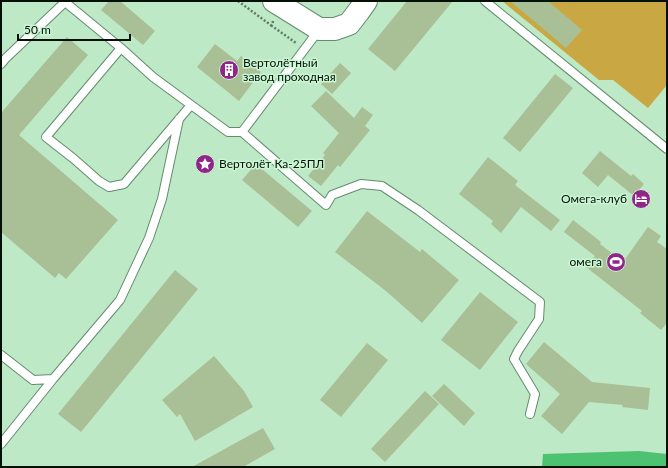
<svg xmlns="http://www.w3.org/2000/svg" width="668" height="468" font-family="Lato,sans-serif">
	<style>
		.green { fill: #c9a843 }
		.water { fill: #4dc271 }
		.building { fill: #a9bf95 }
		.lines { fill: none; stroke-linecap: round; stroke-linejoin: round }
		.service-casing { stroke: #648b6d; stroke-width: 10 }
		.secondary-casing { stroke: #648b6d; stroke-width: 24 }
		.path { stroke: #5f7a64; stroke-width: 2.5; stroke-dasharray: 2 2; stroke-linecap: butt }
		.service { stroke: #fff; stroke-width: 8 }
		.secondary { stroke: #fff; stroke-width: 22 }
		.labels { text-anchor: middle; stroke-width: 3; stroke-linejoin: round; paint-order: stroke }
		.poi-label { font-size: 12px; fill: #031006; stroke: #cbf6d4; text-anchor: start }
	</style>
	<rect width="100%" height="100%" fill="#bee9c7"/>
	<path class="green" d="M502,1H667V85L648,108L613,80H599Z"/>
	<path class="water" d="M639,451L667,454V467H542L543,454Z"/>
	<path class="building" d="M109,1H120L155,31L143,45L101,10Z
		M407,1H453L395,71L368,49Z
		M510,1H548L582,30L566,48Z
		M67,37L88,55L19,135L118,220L66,279L59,273L55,278L1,232V113Z
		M215,44L237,61L241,56L261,72L239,101L197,67Z
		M340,63L351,73L332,94L321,84Z
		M555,74L573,88L520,152L503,138Z
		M326,91L354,118L362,107L373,115L365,126L370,130L340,167L338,165L321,186L308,176L325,155L323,153L339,133L311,106Z
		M600,151L631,176L633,174L644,184L634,196L608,175L598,187L582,173Z
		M488,157L518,181L515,185L560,220L551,231L521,207L501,233L491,224L493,221L459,194Z
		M256,164L312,211L298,227L242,180Z
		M367,211L420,252L422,249L459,280L422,323L386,291L335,252Z
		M573,220L601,242L600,244L623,262L648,227L661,236L657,242L667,249V323L661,330L640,313L642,311L586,267L595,256L564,232Z
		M175,270L198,289L81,432L58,414Z
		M480,292L518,322L480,370L441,340Z
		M544,342L592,382L650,388L648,410L622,407L623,405L589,402L562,434L541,416L560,394L526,364Z
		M367,343L388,360L341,417L320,400Z
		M214,356L244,391L253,407L195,441L180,414L177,417L162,400Z
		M444,384L475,413L464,426L432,396Z
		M425,391L439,404L385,462L371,449Z
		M263,428L275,449L243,467H192Z"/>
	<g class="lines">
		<g class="service-casing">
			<path id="service" d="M485,1L667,149
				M1,64L6,58L65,2L121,48
				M191,105L124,184L109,187L99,181L74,159L46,137L121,48L153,77L228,132H242L319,30
				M242,132L326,205L332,195L361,184L382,186L418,210L540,302L539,319L518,351L514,359L535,394L530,414
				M1,355L33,380L53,379L120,300L149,238L162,199L179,119
				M1,444L53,379"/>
		</g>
		<g class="secondary-casing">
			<path id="secondary" d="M274,1L319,29H335L349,24L359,11L366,1"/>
		</g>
		<path class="path" d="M238,1L272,26
			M273,21L272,26L296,43"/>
		<use href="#service" class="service"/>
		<use href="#secondary" class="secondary"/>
	</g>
	<defs>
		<g id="building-disc" transform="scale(1)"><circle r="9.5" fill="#91268a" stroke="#cbf6d4"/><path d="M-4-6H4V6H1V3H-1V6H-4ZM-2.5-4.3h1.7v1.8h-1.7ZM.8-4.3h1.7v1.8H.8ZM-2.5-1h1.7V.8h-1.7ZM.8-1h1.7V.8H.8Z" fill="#fff"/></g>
		<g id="sight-disc" transform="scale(1)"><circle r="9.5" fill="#91268a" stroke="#cbf6d4"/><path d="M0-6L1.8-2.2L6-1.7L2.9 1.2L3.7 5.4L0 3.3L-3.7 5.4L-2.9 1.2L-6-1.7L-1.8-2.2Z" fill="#fff"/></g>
		<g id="hotel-disc" transform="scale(1)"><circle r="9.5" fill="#91268a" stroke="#cbf6d4"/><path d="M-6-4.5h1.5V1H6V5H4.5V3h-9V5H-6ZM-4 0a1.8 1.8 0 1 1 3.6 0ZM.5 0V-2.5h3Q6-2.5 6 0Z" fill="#fff"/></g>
		<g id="stadium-disc" transform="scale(1)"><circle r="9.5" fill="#91268a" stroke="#cbf6d4"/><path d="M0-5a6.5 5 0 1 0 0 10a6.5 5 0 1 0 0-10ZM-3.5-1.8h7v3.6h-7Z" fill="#fff"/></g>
	</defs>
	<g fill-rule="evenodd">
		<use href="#building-disc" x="229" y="70"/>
		<use href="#sight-disc" x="205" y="164"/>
		<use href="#hotel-disc" x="641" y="199"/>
		<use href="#stadium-disc" x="616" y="262"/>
	</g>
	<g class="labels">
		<g class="poi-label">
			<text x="243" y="67">Вертолётный<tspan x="243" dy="14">завод проходная</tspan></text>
			<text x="219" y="168">Вертолёт Ка-25ПЛ</text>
			<text x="627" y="203" text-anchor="end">Омега-клуб</text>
			<text x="602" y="266" text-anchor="end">омега</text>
		</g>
	</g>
	<rect width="668" height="468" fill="none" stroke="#031006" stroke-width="4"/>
	<path d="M18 34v6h112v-6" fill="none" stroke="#031006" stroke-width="2"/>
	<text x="24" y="34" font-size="12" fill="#031006" stroke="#cbf6d4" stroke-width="3" paint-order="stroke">50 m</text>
</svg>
